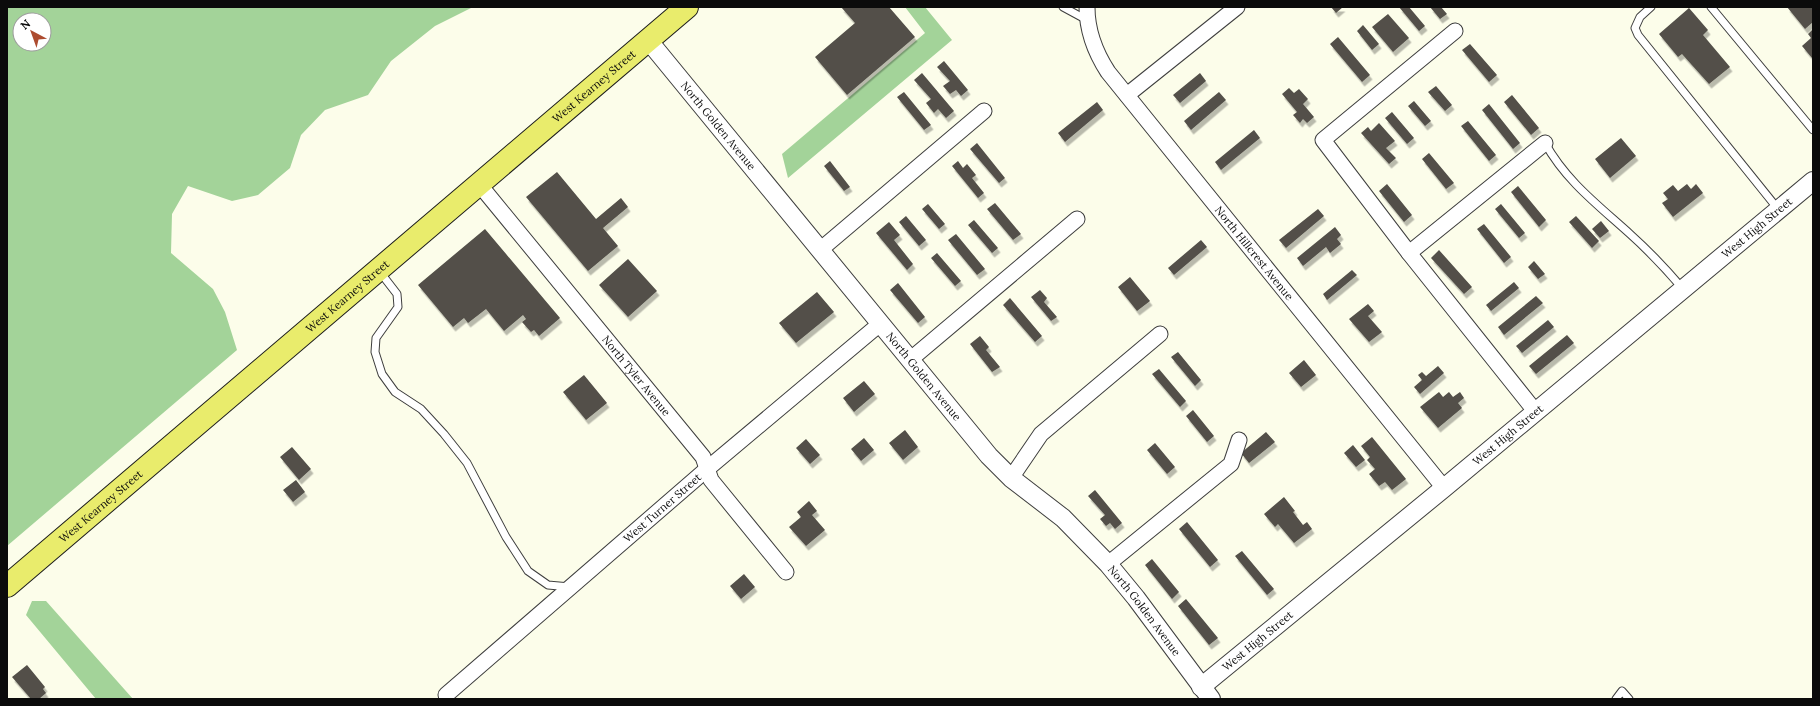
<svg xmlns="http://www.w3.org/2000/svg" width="1820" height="706" font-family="Lora,serif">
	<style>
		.forest { fill: #a3d399; fill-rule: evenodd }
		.building { fill: #524f48; filter: url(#shadow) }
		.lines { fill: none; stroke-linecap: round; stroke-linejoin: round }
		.service-casing { stroke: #3e3e3e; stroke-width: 9 }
		.minor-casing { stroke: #3e3e3e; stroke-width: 17 }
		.tertiary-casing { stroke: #3e3e3e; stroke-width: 20 }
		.primary-casing { stroke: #1c1c1c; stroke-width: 24 }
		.service { stroke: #fff; stroke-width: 7 }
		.minor { stroke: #fff; stroke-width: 15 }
		.tertiary { stroke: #fff; stroke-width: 18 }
		.primary { stroke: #e9ec6c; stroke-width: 22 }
		.labels { text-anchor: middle; stroke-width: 4; stroke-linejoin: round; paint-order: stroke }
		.street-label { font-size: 11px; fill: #0b0b0b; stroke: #fff }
	</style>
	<defs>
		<filter id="shadow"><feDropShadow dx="2.5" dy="4.5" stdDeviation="0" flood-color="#0004"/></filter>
	</defs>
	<rect width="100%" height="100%" fill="#fcfdea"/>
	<path class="forest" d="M7,7H473L435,26L391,61L368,95L325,110L301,135L290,168L258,195L232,201L188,186L172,214L171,253L213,289L225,312L237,350L7,546ZM20,20H44V44H20Z
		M905,7H925L952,40L788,178L782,154L925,33Z
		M32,601H46L133,699H96L26,615Z"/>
	<path class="building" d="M841,7H889L915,37L847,95L815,57L855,23Z
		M1331,7H1343L1336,13Z
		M1399,7H1409L1425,26L1419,31Z
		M1430,7H1441L1447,14L1440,19Z
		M1787,7H1812L1813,22L1805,29Z
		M1689,8L1708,30L1703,35L1730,67L1709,84L1682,54L1678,57L1659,34Z
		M1388,14L1409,38L1393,52L1372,27Z
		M1363,25L1379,44L1372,50L1357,31Z
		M1813,29V56L1812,58L1802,46L1811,38L1808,34Z
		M1338,37L1370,75L1362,82L1330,44Z
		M1470,44L1497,75L1489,82L1462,50Z
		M944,61L968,90L961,96L956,90L950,94L943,86L950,81L937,67Z
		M922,73L954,111L946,118L938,109L934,113L926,103L931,99L914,80Z
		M1200,73L1206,81L1180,103L1173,95Z
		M1436,86L1452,105L1445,111L1428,92Z
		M1289,88L1294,93L1299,89L1308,99L1303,104L1314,117L1307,123L1303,119L1300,123L1293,115L1297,112L1282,94Z
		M904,92L931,125L924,130L897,97Z
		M1219,92L1226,100L1191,130L1184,121Z
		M1512,95L1539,128L1531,135L1504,102Z
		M1414,101L1431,121L1425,126L1408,106Z
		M1097,102L1103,110L1065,142L1058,133Z
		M1489,104L1520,143L1513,149L1482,110Z
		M1392,112L1414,138L1407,144L1385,118Z
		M1468,121L1496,155L1489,161L1461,126Z
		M1379,123L1395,141L1386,148L1396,158L1389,164L1361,133L1368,127L1371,131Z
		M1254,130L1260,138L1221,170L1215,162Z
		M1621,138L1636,156L1610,178L1595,159Z
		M977,143L1005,178L999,183L970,149Z
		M1429,153L1454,183L1446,189L1422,159Z
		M830,161L850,187L844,191L824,166Z
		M958,161L963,168L967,164L976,175L972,178L984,193L978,198L952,166Z
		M557,172L596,219L621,198L628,207L603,228L618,246L588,271L526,197Z
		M1387,184L1412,215L1404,222L1379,191Z
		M1687,184L1691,189L1696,184L1703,193L1673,217L1662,203L1668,199L1663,193L1673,185L1678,191Z
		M1518,186L1546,220L1539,227L1511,192Z
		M995,203L1021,234L1013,240L987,209Z
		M928,204L945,224L939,229L922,209Z
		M1501,204L1525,233L1519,238L1495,209Z
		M1318,209L1324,216L1286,248L1279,240Z
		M906,216L926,240L919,246L899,222Z
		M1576,216L1599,241L1592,248L1569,222Z
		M974,220L998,248L992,253L968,225Z
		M1601,221L1609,231L1600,238L1592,229Z
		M889,222L900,235L894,240L913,264L907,270L876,233Z
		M1484,224L1511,257L1504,263L1477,229Z
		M1335,227L1341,235L1337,239L1341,244L1330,253L1326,247L1303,266L1297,258Z
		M485,229L560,318L539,336L534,330L531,332L522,322L526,319L523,315L504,331L486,309L468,323L464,318L453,327L418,285Z
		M956,234L985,269L977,275L948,240Z
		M1201,240L1207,247L1174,275L1168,268Z
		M1439,250L1472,287L1464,294L1431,258Z
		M937,253L961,281L955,286L931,258Z
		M628,259L657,291L628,317L599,285Z
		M1534,261L1545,274L1538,279L1528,267Z
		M1352,270L1357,275L1327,300L1323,294Z
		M1130,277L1150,301L1137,311L1118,287Z
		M1514,282L1519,288L1491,311L1486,305Z
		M898,283L925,317L918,323L890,290Z
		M1040,290L1047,298L1044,302L1057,317L1051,321L1031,297Z
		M817,292L834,312L796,343L779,323Z
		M1536,296L1543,303L1504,335L1498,327Z
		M1010,298L1042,336L1035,342L1003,305Z
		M1368,304L1374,311L1368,316L1382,332L1369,342L1349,319Z
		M1548,320L1554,327L1522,353L1516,346Z
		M1567,335L1574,343L1536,374L1529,366Z
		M980,336L989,347L986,350L1000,367L992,372L970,344Z
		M1178,352L1201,380L1195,386L1171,357Z
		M1304,360L1316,375L1301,387L1289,373Z
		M1438,366L1444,373L1420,394L1414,387L1422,380L1418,375L1422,372L1426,376Z
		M1159,369L1186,401L1180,407L1152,374Z
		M584,375L607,403L586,420L563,392Z
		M864,381L875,394L854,412L843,398Z
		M1439,392L1443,397L1449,392L1453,397L1460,392L1464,398L1458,403L1462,408L1438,428L1420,407Z
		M1193,410L1214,436L1207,442L1186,416Z
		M905,430L918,447L903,460L889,443Z
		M1266,432L1275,442L1249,463L1241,453Z
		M1372,437L1406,479L1392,490L1385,482L1379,486L1369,474L1375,469L1367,460L1370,457L1361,446Z
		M864,438L874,450L861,461L851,449Z
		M806,439L820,455L810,464L796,448Z
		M1155,443L1175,467L1167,474L1147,450Z
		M1353,445L1365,460L1356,467L1344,453Z
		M292,447L311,469L299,480L280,457Z
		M296,480L305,492L293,502L283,490Z
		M1095,490L1122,523L1115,529L1110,523L1106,526L1100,519L1105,515L1088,496Z
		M1284,497L1295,511L1293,512L1303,525L1307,522L1312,529L1294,543L1278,524L1275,527L1264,514Z
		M809,501L817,511L812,515L825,530L806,546L789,527L801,517L797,512Z
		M1187,522L1218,560L1210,567L1179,529Z
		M1242,551L1274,589L1267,595L1235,556Z
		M1152,559L1179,592L1172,599L1145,565Z
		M744,574L755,587L741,599L730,586Z
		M1186,599L1218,638L1209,645L1178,606Z
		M27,665L45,687L43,689L46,693L39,699H31L12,677Z"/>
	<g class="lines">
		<g class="service-casing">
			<path id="service" d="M1063,7L1087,20
				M1651,7L1640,17L1635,28L1638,35L1778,209
				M1711,7L1813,130
				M1545,143C1566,181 1598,205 1630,234C1649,251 1666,269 1683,289
				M380,272L397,294L398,307L376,338L375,352L382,374L395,392L421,409L444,434L467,463L506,537L528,571L548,585L570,587
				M1616,699L1622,691L1629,699"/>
		</g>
		<g class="minor-casing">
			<g id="minor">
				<path id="s1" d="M1087,7C1087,32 1095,52 1108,72L1444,488"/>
				<path d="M1455,31L1323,140L1409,253L1535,411"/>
				<path d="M1127,95L1237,7"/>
				<path id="s2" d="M479,184L703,457L711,480L786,572"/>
				<path d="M820,250L984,111"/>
				<path d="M1409,253L1545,143"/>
				<path d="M911,359L1077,219"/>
				<path d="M1011,478L1041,434L1160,334"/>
				<path d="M1108,564L1231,464L1239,440"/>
				<path id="s3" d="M446,695L707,469L881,323"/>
			</g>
		</g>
		<g class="tertiary-casing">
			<g id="tertiary">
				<path id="s4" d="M648,40L989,456L1011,478L1063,518L1108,564L1136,598L1211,699"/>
				<path id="s5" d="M1201,687L1444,488L1813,181"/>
			</g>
		</g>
		<g class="primary-casing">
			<g id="primary">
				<path id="s6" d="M7,586L687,7"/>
			</g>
		</g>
		<use href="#service" class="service"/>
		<use href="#minor" class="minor"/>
		<use href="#tertiary" class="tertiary"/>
		<use href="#primary" class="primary"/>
	</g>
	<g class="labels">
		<g class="street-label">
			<text dy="4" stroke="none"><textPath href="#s6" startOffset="771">West Kearney Street</textPath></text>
			<text dy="4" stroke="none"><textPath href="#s4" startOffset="111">North Golden Avenue</textPath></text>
			<text dy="4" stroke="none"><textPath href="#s5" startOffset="721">West High Street</textPath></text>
			<text dy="4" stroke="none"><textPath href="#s1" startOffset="302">North Hillcrest Avenue</textPath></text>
			<text dy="4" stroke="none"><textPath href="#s6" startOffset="447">West Kearney Street</textPath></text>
			<text dy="4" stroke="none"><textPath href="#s2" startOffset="248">North Tyler Avenue</textPath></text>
			<text dy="4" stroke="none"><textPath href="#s4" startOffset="435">North Golden Avenue</textPath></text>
			<text dy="4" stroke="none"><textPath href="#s5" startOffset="397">West High Street</textPath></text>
			<text dy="4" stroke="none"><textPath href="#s6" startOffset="123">West Kearney Street</textPath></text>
			<text dy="4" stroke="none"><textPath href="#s3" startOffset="286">West Turner Street</textPath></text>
			<text dy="4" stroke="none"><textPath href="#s4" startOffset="758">North Golden Avenue</textPath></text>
			<text dy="4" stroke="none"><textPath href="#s5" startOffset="73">West High Street</textPath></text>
		</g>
	</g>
	<rect width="1820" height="706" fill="none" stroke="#0b0b0b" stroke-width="16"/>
	<g transform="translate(32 32) rotate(319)"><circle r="19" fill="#ffffff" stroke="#9d9d9d"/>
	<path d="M0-3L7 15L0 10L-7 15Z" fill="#ad4c30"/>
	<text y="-6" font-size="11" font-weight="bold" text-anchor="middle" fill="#0b0b0b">N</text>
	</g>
</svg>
